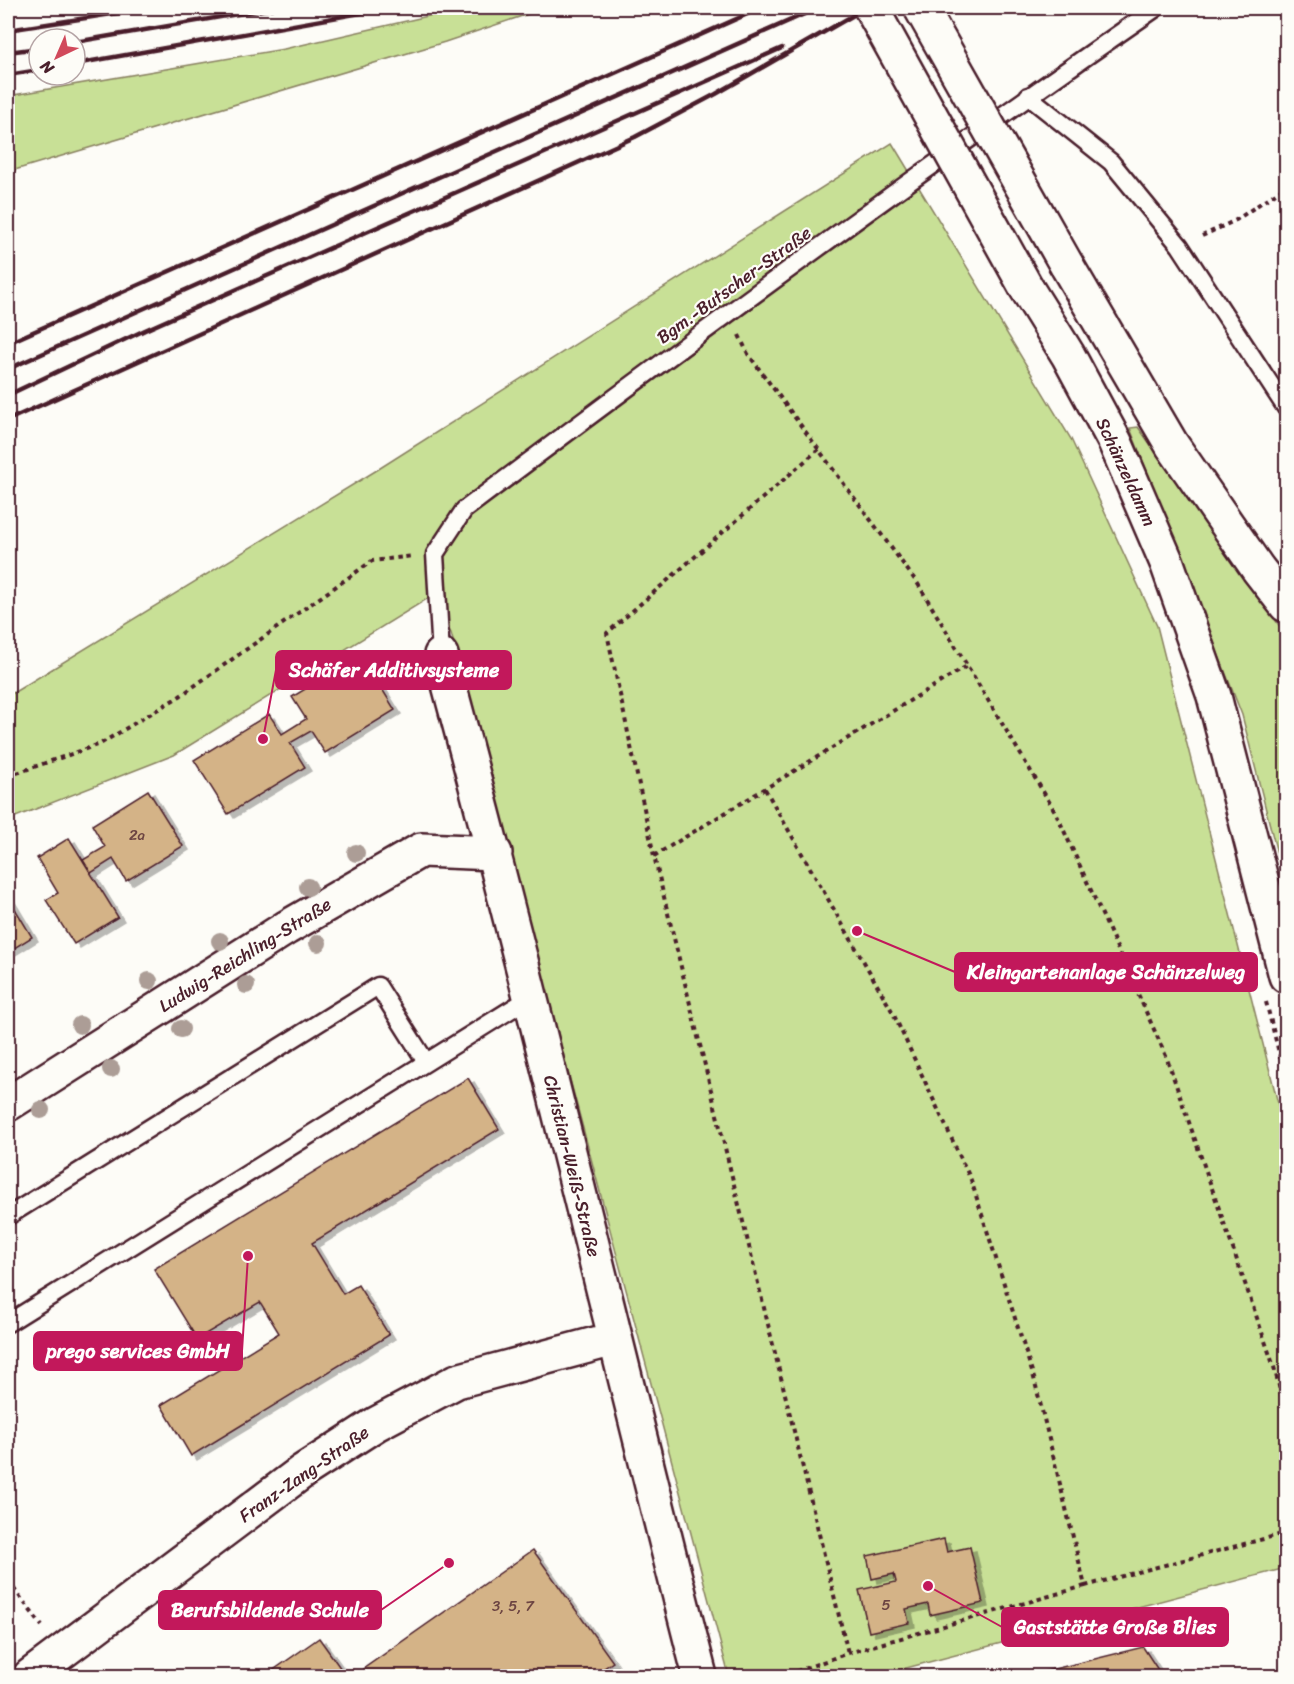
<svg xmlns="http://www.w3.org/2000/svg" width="1294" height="1684" font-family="Sriracha,sans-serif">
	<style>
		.green { fill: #c8e096; stroke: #898060; stroke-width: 1.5 }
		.building { fill: #d4b387; stroke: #4a1f2b; stroke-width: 1.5; filter: url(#shadow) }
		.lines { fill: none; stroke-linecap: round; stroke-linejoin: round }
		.service-casing { stroke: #4a1f2b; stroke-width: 21 }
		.minor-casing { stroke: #4a1f2b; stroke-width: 38 }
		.secondary-casing { stroke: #4a1f2b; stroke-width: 38 }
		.path { stroke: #4a1f2b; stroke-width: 4; stroke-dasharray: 4.5 4.5; stroke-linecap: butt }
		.service { stroke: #fdfcf7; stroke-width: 16 }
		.minor { stroke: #fdfcf7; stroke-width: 33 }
		.secondary { stroke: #fdfcf7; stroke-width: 33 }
		.rail { stroke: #4a1f2b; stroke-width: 4.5 }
		.secondary-bridge-casing { stroke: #4a1f2b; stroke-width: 38; stroke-linecap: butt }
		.secondary-bridge { stroke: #fdfcf7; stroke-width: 33 }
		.tree { fill: #ac9d96 }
		.labels { text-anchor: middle; stroke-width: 4.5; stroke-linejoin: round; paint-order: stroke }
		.number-label { font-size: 15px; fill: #6c4442 }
		.street-label { font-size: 18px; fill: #4a1f2b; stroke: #fdfcf7 }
		.leader { fill: none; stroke: #c2185b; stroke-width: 2 }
		.callout-dot { fill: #c2185b; stroke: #fdfcf7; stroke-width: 2 }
		.callout { fill: #c2185b; stroke: #c2185b; stroke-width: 2 }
		.callout-label { font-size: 20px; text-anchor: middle; font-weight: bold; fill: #fff }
	</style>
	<defs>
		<filter id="shadow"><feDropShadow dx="6" dy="4" stdDeviation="0" flood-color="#0004"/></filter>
	</defs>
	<rect width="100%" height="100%" fill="#fdfcf7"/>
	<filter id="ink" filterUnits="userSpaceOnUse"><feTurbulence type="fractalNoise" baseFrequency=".0167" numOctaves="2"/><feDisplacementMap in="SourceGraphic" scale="12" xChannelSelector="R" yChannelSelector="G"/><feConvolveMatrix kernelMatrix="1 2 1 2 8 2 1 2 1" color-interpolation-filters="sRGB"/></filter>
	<g filter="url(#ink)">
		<path class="green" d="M463,8H546L445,42L8,172V96L284,49Z
			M892,143L1071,439L1157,626L1286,1135V1568L876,1676H729L451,633L430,597L174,755L8,820V696L377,470Z
			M1138,427L1286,635V889L1242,715L1130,428Z"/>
		<path class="building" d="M361,655L395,710L325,753L311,731L290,743L305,767L228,814L194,760L269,714L282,734L306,719L292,697Z
			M148,790L183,846L126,881L113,859L91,873L83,860L105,847L92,825Z
			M69,838L118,917L74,944L46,900L58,893L37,858Z
			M8,897L32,937L8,952Z
			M468,1078L499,1129L312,1243L343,1294L358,1285L389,1335L191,1456L161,1405L279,1333L260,1302L197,1339L154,1269Z
			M944,1539L947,1552L970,1547L983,1603L930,1615L928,1604L906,1609L909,1623L869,1632L859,1590L896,1582L894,1574L872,1579L867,1556Z
			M533,1550L613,1662L592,1676H368L363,1669Z
			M319,1638L346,1676H265Z
			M1143,1647L1162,1676H1031L1030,1675Z"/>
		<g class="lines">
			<g class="service-casing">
				<path id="service" d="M1028,96L1111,162L1180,246L1286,408
					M441,655L435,554L464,510C692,339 921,170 1156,8
					M8,1216L378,986L426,1062
					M8,1323L531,997"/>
			</g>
			<g class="minor-casing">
				<path id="minor" d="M441,655C533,994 613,1336 700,1676
					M8,1104L286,928L421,850L495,853
					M30,1676L303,1471L376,1424L457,1381L614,1339"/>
			</g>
			<g class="secondary-casing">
				<path id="secondary" d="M1066,264L1172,445L1258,569L1286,605
					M1027,289L1068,355L1115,442L1167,563L1214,696L1286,976"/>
			</g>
			<path class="path" d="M1202,236L1236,220L1286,186
				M739,335L748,354L918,584L1056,813L1166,1056L1274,1367L1286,1413
				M819,449L607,633L654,856L848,1653
				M8,776L100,744L180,696L372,561L413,556
				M765,789L892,1011L971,1180L1034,1378L1085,1586L848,1653L783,1676
				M654,856L967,666
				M1266,1002L1286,1080
				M8,1581L42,1626
				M1085,1586L1286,1533"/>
			<use href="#service" class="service"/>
			<use href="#minor" class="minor"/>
			<use href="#secondary" class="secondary"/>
			<path class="rail" d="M8,30L151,8
				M75,42L273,8
				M8,52L39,48
				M75,64L389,8
				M8,75L39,70
				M8,343L761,8
				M8,369L818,8
				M8,395L145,330L782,48
				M8,420L635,137L716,94L866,8"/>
			<g class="secondary-bridge-casing">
				<path id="secondary-bridge" d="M871,8L1027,289
					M921,8L1066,264"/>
			</g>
			<use href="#secondary-bridge" class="secondary-bridge"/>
		</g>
		<g class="tree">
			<circle cx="356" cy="853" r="9"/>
			<circle cx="308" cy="887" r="9"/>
			<circle cx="220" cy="941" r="9"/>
			<circle cx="318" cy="943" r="9"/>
			<circle cx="149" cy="981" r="9"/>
			<circle cx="246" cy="985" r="9"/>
			<circle cx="80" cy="1025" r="9"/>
			<circle cx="181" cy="1029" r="9"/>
			<circle cx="111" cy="1069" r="9"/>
			<circle cx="41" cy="1110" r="9"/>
		</g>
	</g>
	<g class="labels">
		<g class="number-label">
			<text x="137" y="840">2a</text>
			<text x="886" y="1610">5</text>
			<text x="513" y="1611">3, 5, 7</text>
		</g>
		<g class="street-label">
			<text transform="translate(734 285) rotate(-36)" y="6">Bgm.-Butscher-Straße</text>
			<text transform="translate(1126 472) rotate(65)" y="6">Schänzeldamm</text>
			<text transform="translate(245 955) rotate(-32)" y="6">Ludwig-Reichling-Straße</text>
			<text transform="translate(572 1166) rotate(76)" y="6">Christian-Weiß-Straße</text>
			<text transform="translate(304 1474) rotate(-35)" y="6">Franz-Zang-Straße</text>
		</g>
	</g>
	<path class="leader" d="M263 739L276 670M857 931L955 972M248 1256L242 1351M449 1563L381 1610M928 1586L1002 1627"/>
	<g class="callout-dot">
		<circle cx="263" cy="739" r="6"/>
		<circle cx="857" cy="931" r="6"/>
		<circle cx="248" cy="1256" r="6"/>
		<circle cx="449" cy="1563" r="6"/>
		<circle cx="928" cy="1586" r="6"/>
	</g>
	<g class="callout">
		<rect x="276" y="651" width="235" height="38" rx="6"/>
		<rect x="955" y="953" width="302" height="38" rx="6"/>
		<rect x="34" y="1332" width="208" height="38" rx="6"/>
		<rect x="159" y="1591" width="222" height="38" rx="6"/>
		<rect x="1002" y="1608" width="226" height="38" rx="6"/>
	</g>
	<g class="callout-label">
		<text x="394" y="677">Schäfer Additivsysteme</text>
		<text x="1106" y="979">Kleingartenanlage Schänzelweg</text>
		<text x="138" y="1358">prego services GmbH</text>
		<text x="270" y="1617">Berufsbildende Schule</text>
		<text x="1115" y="1634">Gaststätte Große Blies</text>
	</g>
	<rect width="1294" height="1684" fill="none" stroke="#fdfcf7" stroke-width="30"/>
	<rect x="15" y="15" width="1264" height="1654" fill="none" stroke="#4a1f2b" stroke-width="2" filter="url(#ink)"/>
	<g transform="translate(57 57) rotate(224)"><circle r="28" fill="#fdfcf7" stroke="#b5a4a5" stroke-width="1.5"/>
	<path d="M0-4.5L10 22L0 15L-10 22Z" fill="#d1495b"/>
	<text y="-9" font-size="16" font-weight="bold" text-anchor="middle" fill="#4a1f2b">N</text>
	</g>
</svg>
